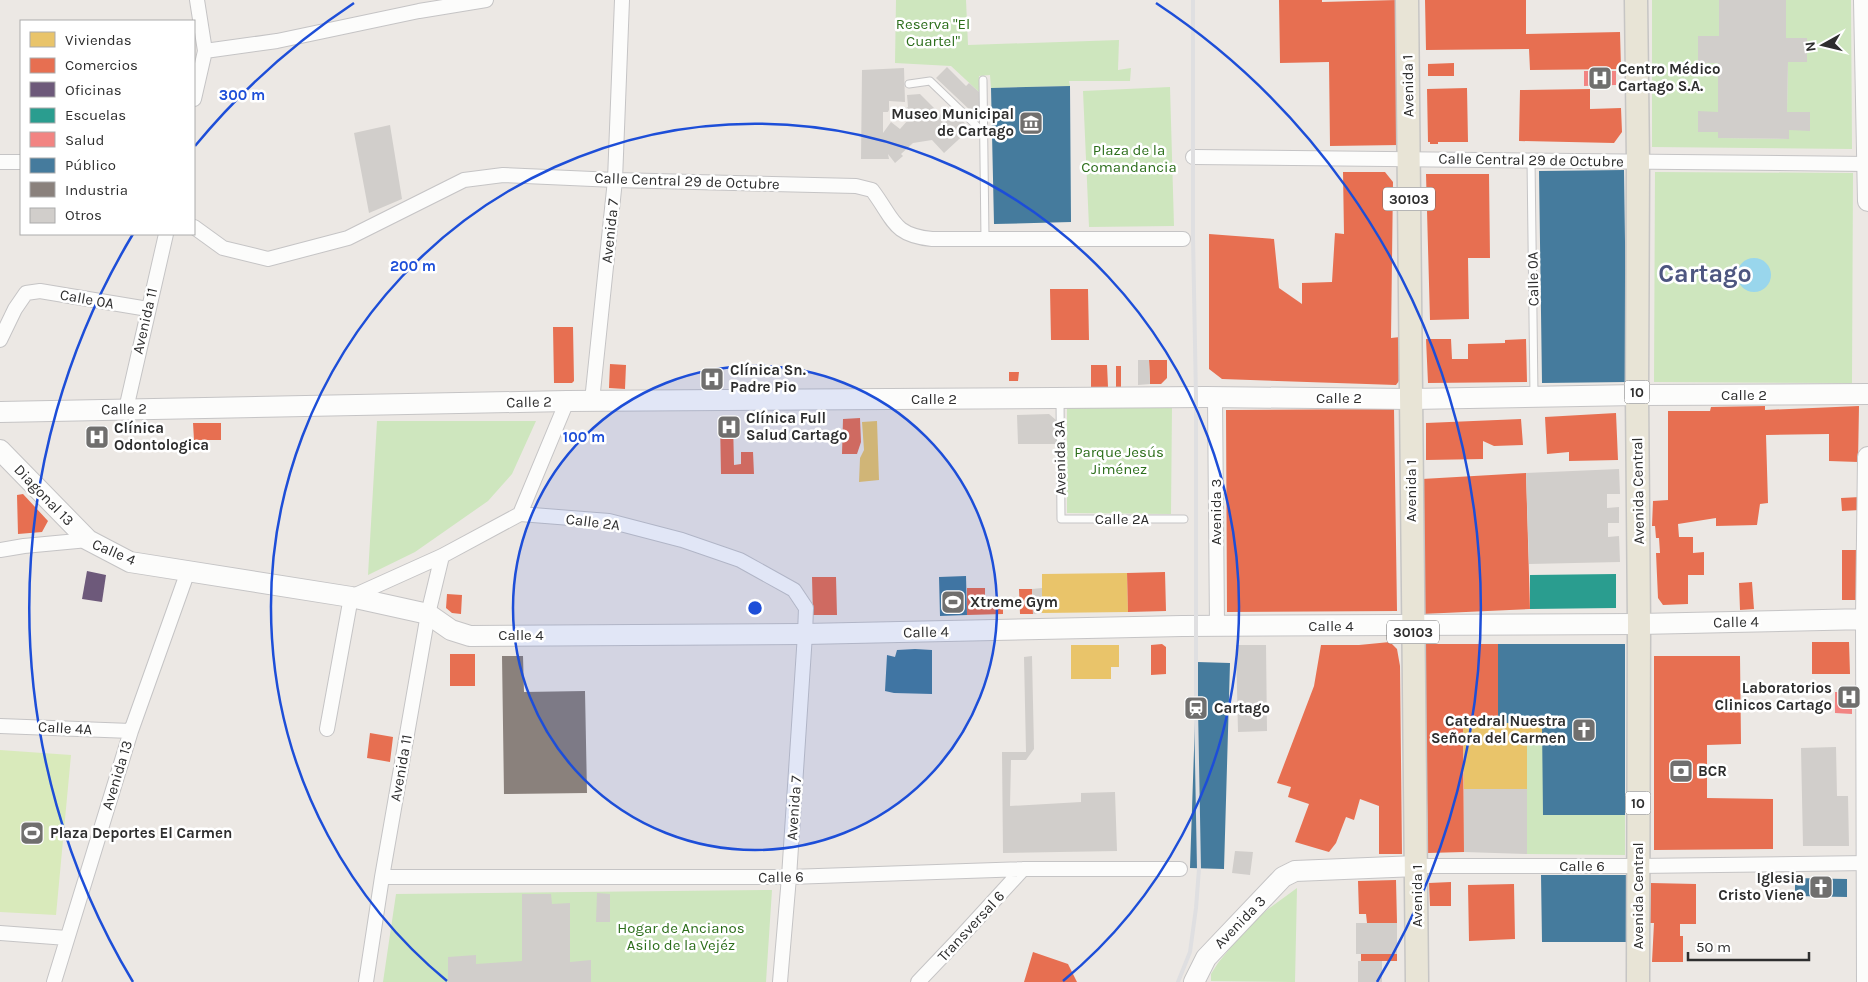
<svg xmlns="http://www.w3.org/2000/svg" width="1868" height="982" font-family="Karla,sans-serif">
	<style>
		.green { fill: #cee6be }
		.pitch { fill: #d9eabb }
		.water { fill: #99d6ec }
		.homes { fill: #e9c46a }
		.shops { fill: #e76f51 }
		.offices { fill: #6d597a }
		.schools { fill: #2a9d8f }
		.health { fill: #f28482 }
		.public { fill: #457b9d }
		.industry { fill: #8a817c }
		.building { fill: #d1cecb }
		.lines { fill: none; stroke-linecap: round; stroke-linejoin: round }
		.lane-casing { stroke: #c5c4c5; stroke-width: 9 }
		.street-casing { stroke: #c5c4c5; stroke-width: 16 }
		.secondary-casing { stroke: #c5c4c5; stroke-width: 22 }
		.primary-casing { stroke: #c6c5c4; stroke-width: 25 }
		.lane { stroke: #fcfcfb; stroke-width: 7 }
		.street { stroke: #fcfcfb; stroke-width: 14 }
		.secondary { stroke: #fcfcfb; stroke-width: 20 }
		.primary { stroke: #e8e4d6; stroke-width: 22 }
		.rail { stroke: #dfdfe1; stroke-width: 4 }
		.ring { fill: none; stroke: #1d4ed8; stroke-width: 2.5 }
		.labels { text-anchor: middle; stroke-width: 5; stroke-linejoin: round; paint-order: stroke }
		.shield { fill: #fff; stroke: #6d6d6d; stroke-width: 1 }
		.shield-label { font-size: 14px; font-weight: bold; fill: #2e2e2e }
		.park-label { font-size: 15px; fill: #2c6e1b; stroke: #fff }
		.poi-label { font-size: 15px; font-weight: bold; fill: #2e2e2e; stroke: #fff; text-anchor: start }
		.street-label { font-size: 15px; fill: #2e2e2e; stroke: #fff }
		.town-label { font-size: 25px; font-weight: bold; fill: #4d5680; stroke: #fff }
		.centre { fill: #1d4ed8; stroke: #fff; stroke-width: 2.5 }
		.ring-label { font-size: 15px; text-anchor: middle; font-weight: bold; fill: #1d4ed8; stroke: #fff; stroke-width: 5; stroke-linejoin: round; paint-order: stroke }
	</style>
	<rect width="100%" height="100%" fill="#ece8e4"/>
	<path class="green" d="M896,0H966L968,45L1119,40L1118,70L1131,68L1130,81H1069L1070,86L991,88L990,75L979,76V92L951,66L895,63Z
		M1652,0H1719V36L1698,37V63H1718V112H1698V132H1718V138L1789,139V130H1810L1809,112H1787L1788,62H1807V39L1786,38V0H1851L1852,149L1652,147Z
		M1170,87L1174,226L1089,227L1083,91Z
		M1655,172L1853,173L1852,383L1654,382Z
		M1172,406L1171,514L1067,513V408Z
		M377,421H536L512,474L488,501L415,552L368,575Z
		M1543,737V815H1625V855L1527,854V738Z
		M1297,888L1295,982L1211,981V974L1218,963L1248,926L1267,910Z
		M772,890L766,982H383L396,894Z"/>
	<path class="pitch" d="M0,750L71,755L56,915L0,912Z"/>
	<path class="water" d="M1737 275a17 17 0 1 1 34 0a17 17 0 1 1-34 0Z"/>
	<path class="homes" d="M877,421L879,480L859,482L860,458L864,450L862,422Z
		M1127,573L1128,612L1042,613V574Z
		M1071,645H1119V667H1111V679H1071Z
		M1463,723H1542L1543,737H1527V789H1464Z"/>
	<path class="shops" d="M1279,0H1322V2L1397,0L1400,145L1330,146L1329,62L1280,63Z
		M1425,0H1526V34L1620,32L1621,69L1530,70L1529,49L1426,50Z
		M1454,63V76H1428V64Z
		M1467,88L1468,142H1438V144H1430V142H1428L1427,89Z
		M1590,89V109L1621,108L1622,132L1614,143L1519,141L1520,90Z
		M1343,172H1385L1393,182L1391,338L1400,337L1402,377L1396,385L1222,379L1209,369V234L1274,239L1279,288L1302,304V283L1332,282L1335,233L1344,234Z
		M1426,174H1489L1490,258H1468L1469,319L1430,320Z
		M1050,289H1088L1089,340H1051Z
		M553,327H573L574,381L572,383H554Z
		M1426,339H1451L1452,359H1468V344L1505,343V340L1526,339L1527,382L1428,383Z
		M1149,360H1167V378L1161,384H1150Z
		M610,364L626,365L625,389L609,388Z
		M1091,365H1107L1108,387H1091Z
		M1116,366H1121V387H1116Z
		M1009,372H1019L1018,381H1009Z
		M1765,406V410L1859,406L1858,462L1829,461V434L1766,435L1768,503L1760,504L1757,525L1716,526V518L1678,524L1679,537H1693V553L1704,552V575H1688V604L1663,605L1658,598L1656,553H1660L1659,538H1656L1655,526H1652L1653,501L1668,500V411H1710L1711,407Z
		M1394,409L1397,611L1227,612L1226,410Z
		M1616,413L1618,460L1569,461V452L1547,454L1545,417Z
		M860,418L861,442L857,454H842L843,419Z
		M1521,419L1523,445L1494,446L1483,441V459L1426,460V423Z
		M720,421H733L734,465L741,464V452H753L754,474H721Z
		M193,423H221V440H194Z
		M1526,473L1530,609L1422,614V479Z
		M23,494L48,521L42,532L18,534L17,495Z
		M1860,497V510L1842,511L1841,498Z
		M1842,550H1861L1862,600H1842Z
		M1165,572L1166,611L1128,612L1127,573Z
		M812,577H836L837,615H813Z
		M1752,582L1754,609L1740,610L1739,583Z
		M967,588H985V600H1003V614L967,615Z
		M1019,589H1032L1033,614H1020Z
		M447,594L462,595L461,614L452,613L446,608Z
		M1390,642L1397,649L1400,666L1402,854H1379V806L1360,799L1354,820L1346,817L1336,843L1329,852L1295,842L1309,804L1288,797L1291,787L1277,783L1314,686L1321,645H1359Z
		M1812,642H1849L1850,674H1812Z
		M1162,644L1166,647V674L1151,675V645Z
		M1424,644H1498V723H1463L1464,852L1428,853Z
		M450,654H475V686H450Z
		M1654,656H1740L1741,744L1707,745V798L1773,799V849L1654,850Z
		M370,733L393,737L390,762L367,758Z
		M1396,880L1397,923H1367L1366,914H1359L1358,881Z
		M1451,882V906H1430L1429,883Z
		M1651,883L1696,884V924H1680V936H1683V962H1652L1654,923H1650Z
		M1514,884L1515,939L1469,941L1468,885Z
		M1033,952L1068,964L1077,982H1024Z
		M1361,954H1397V961H1361Z"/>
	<path class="offices" d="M87,571L106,575L102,602L82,599Z"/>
	<path class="schools" d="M1616,574V608L1530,609V575Z"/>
	<path class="health" d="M1584,71H1616V85L1584,86Z
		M701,372H722V387H702Z
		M90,426H103V448H90Z
		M1835,692H1852V714L1835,713Z"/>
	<path class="public" d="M1070,86L1071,222L994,224L991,88Z
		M1624,170L1627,382L1542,383L1539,171Z
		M966,576L967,615L940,616L939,577Z
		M1498,644H1625V815H1543L1542,723H1498Z
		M915,649L932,650V694L894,693L885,691L887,655L895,657L897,650Z
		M1197,662L1230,663L1224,869L1190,868Z
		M1541,875H1626V942H1542Z
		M1795,878L1847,879V897L1795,896Z"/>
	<path class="industry" d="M502,656H523L524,692L585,691L587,793L504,794Z"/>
	<path class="building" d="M1719,0H1786V38H1807V62H1788L1787,112H1810V131L1789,130V139L1718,138V132H1698V111L1718,112V63H1698V36H1719Z
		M947,67L966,86L969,83L979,92L980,110L972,112L936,78Z
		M904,68L905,102L889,101V110L888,112H883V133L891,122L900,129L908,120L900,112L908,107L907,95L920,94L942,116L951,108L970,129L944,153L932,140L913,143L901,154L903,156L895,163L888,154L889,159H861L862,70Z
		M390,125L402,199L369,213L354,133Z
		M1138,360H1149L1150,384L1138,385Z
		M1049,414L1056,420V444H1018L1017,415Z
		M1619,469L1620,494H1607V508L1619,507V523H1608V537L1619,536L1620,562L1529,564L1526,473Z
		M1042,588V613L1033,614L1032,589Z
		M1236,645H1266L1267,731L1238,732Z
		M1032,656L1034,749L1026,760H1011L1010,806L1081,802V793L1115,792L1117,851L1003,853L1002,752H1026L1024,657Z
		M1836,747L1837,796H1848L1849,846H1803L1801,748Z
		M1464,789H1527V854L1464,852Z
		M1235,851L1253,852L1250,875L1232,873Z
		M597,893L610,894V922H596Z
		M522,894H551L552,904L570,903V962L591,960V982H448V957L476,955V964L522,961Z
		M1356,923H1397V954H1356Z
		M1358,961H1382V982H1358Z"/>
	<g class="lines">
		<g class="lane-casing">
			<path id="lane" d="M983,80L985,239
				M909,84L930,81L983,132
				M1531,160L1534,395
				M1060,399L1061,519H1184"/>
		</g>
		<g class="street-casing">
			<path id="street" d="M205,51L277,41L419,11L486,0
				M194,99L205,51L197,0
				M1193,157L1868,164
				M0,162H21
				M194,227L223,248L268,259L348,238L464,180L503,175L615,180L856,186L872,190C894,219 892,235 932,239H1183
				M0,340L15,309L26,293L40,291L148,309
				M1215,398L1217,626
				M592,401L615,180L622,0
				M126,409L166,234
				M520,514L567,401
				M0,550L24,546L88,540
				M0,726L131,731
				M327,729L351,597L442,556L520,514L609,521L682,540L740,560L794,590L806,608L805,634L789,877L780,982
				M1417,866H1638L1868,863
				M382,877H789L1023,869H1180
				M0,933L67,938
				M54,982L131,731L188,571
				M366,982L382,877L428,614L442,556
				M918,982L957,941L1023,869"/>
		</g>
		<g class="secondary-casing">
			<path id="secondary" d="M1864,0L1868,201
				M0,412L567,401L1206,397L1411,399L1637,395L1868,394
				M0,450L88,540L130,562L351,597L428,614L451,630L470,636L805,634L1182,626L1639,624L1868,619
				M1194,982L1206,958L1283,877L1295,871L1417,866
				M1867,982L1866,619L1868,457"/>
		</g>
		<g class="primary-casing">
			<path id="primary" d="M1407,0L1417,982
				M1636,0L1638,161L1637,395L1639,624L1638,982"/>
		</g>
		<use href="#lane" class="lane"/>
		<use href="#street" class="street"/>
		<use href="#secondary" class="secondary"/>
		<use href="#primary" class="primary"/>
		<path class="rail" d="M1178,982L1190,952L1196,908L1199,869L1196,708V397L1193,238V0"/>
	</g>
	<circle cx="755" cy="608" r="242" fill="#1d4ed8" fill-opacity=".12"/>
	<g class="ring">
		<circle cx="755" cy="608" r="242"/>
		<path d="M447 981A484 484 0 1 1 1063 981"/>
		<path d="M133 982A726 726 0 0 1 133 234M195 146A726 726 0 0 1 354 3M1156 3A726 726 0 0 1 1377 982"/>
	</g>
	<defs>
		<g id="hospital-square" transform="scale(1.25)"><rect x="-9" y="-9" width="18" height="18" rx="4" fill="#706f6e" stroke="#fff"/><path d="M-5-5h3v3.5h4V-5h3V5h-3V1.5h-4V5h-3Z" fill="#fff"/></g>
		<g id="museum-square" transform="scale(1.25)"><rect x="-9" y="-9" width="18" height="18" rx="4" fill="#706f6e" stroke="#fff"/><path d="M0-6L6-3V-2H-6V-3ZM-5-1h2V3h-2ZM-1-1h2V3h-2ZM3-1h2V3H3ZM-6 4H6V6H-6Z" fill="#fff"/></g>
		<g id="stadium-square" transform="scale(1.25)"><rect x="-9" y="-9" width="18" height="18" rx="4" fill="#706f6e" stroke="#fff"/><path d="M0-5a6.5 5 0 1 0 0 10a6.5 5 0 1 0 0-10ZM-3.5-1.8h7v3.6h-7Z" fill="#fff"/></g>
		<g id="station-square" transform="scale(1.25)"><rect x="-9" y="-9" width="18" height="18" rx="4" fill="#706f6e" stroke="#fff"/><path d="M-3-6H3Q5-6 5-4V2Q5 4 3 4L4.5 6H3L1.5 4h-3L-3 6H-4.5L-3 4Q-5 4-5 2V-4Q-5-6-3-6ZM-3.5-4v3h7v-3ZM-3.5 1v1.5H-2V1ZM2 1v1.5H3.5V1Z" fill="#fff"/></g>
		<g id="church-square" transform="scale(1.25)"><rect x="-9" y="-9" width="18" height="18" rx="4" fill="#706f6e" stroke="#fff"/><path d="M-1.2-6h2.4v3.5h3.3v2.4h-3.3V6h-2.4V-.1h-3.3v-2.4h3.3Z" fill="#fff"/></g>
		<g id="bank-square" transform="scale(1.25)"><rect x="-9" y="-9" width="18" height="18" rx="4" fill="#706f6e" stroke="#fff"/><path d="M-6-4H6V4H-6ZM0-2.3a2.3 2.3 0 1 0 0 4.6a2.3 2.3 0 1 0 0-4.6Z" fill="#fff"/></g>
	</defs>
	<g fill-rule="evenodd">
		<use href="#hospital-square" x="1600" y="78"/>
		<use href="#museum-square" x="1031" y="123"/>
		<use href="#hospital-square" x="712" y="379"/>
		<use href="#hospital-square" x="729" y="427"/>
		<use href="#hospital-square" x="97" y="437"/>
		<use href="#stadium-square" x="953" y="602"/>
		<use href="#hospital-square" x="1849" y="697"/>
		<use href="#station-square" x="1196" y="708"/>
		<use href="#church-square" x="1584" y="730"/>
		<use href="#bank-square" x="1681" y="771"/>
		<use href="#stadium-square" x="32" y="833"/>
		<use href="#church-square" x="1821" y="887"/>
	</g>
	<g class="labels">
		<g class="shield">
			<rect x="1383" y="187.5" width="52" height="23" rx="4"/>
			<rect x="1624.5" y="380.5" width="25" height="23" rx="4"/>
			<rect x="1387" y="620.5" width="52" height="23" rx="4"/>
			<rect x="1625.5" y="791.5" width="25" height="23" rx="4"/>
		</g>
		<g class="shield-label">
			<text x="1409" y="204">30103</text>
			<text x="1637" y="397">10</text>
			<text x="1413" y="637">30103</text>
			<text x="1638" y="808">10</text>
		</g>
		<g class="park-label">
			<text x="933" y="29">Reserva "El<tspan x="933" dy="17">Cuartel"</tspan></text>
			<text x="1129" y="155">Plaza de la<tspan x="1129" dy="17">Comandancia</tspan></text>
			<text x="1119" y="457">Parque Jesús<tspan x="1119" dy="17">Jiménez</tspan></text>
			<text x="681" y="933">Hogar de Ancianos<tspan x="681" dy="17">Asilo de la Vejéz</tspan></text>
		</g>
		<g class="poi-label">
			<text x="1618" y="74">Centro Médico<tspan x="1618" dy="17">Cartago S.A.</tspan></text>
			<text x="1014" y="119" text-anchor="end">Museo Municipal<tspan x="1014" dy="17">de Cartago</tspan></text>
			<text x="730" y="375">Clínica Sn.<tspan x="730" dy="17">Padre Pio</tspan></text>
			<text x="746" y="423">Clínica Full<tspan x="746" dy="17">Salud Cartago</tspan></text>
			<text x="114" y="433">Clínica<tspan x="114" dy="17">Odontologica</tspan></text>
			<text x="970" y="607">Xtreme Gym</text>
			<text x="1832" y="693" text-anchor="end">Laboratorios<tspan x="1832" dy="17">Clinicos Cartago</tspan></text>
			<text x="1214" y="713">Cartago</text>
			<text x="1566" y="726" text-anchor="end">Catedral Nuestra<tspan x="1566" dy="17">Señora del Carmen</tspan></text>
			<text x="1698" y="776">BCR</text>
			<text x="50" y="838">Plaza Deportes El Carmen</text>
			<text x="1804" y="883" text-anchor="end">Iglesia<tspan x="1804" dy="17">Cristo Viene</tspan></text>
		</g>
		<g class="street-label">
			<text transform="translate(1408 86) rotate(-91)" y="5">Avenida 1</text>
			<text transform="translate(1531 160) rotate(1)" y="5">Calle Central 29 de Octubre</text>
			<text transform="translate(687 181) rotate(2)" y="5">Calle Central 29 de Octubre</text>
			<text transform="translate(610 231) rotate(-84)" y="5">Avenida 7</text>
			<text transform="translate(1533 279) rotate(-91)" y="5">Calle 0A</text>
			<text transform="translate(87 299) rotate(10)" y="5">Calle 0A</text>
			<text transform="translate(145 321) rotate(-77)" y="5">Avenida 11</text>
			<text x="1744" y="400">Calle 2</text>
			<text x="1339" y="403">Calle 2</text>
			<text x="934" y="404">Calle 2</text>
			<text transform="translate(529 402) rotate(-1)" y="5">Calle 2</text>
			<text transform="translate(124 409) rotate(-1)" y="5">Calle 2</text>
			<text transform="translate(1060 458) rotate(-91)" y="5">Avenida 3A</text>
			<text transform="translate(1411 491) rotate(-90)" y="5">Avenida 1</text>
			<text transform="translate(1638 491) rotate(-91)" y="5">Avenida Central</text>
			<text transform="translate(44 495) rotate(46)" y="5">Diagonal 13</text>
			<text transform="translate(1216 512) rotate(-90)" y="5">Avenida 3</text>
			<text x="1122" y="524">Calle 2A</text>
			<text transform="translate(593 522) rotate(7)" y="5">Calle 2A</text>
			<text transform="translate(114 552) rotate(23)" y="5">Calle 4</text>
			<text transform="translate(1736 622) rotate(-1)" y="5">Calle 4</text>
			<text x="1331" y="631">Calle 4</text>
			<text transform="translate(926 632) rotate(-1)" y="5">Calle 4</text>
			<text x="521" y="640">Calle 4</text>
			<text transform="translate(65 728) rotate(3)" y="5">Calle 4A</text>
			<text transform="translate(401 768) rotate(-80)" y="5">Avenida 11</text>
			<text transform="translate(117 775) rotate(-73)" y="5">Avenida 13</text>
			<text transform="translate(794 808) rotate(-86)" y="5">Avenida 7</text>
			<text x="1582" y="871">Calle 6</text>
			<text transform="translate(781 877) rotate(-1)" y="5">Calle 6</text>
			<text transform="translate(1417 896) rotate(-90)" y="5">Avenida 1</text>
			<text transform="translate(1638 896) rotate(-90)" y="5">Avenida Central</text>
			<text transform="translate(1240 922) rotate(-46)" y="5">Avenida 3</text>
			<text transform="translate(971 926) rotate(-47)" y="5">Transversal 6</text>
		</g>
		<g class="town-label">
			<text x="1705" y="282">Cartago</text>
		</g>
	</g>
	<circle cx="755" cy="608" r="8" class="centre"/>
	<g class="ring-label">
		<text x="242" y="100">300 m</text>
		<text x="413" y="271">200 m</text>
		<text x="584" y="442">100 m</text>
	</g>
	<rect x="20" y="20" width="175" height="215" fill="#ffffff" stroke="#ababab"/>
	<rect x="30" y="32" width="25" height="15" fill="#e9c46a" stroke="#ababab"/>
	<text x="65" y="45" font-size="15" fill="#2e2e2e">Viviendas</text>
	<rect x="30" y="58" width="25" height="15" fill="#e76f51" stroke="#ababab"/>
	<text x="65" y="70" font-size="15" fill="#2e2e2e">Comercios</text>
	<rect x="30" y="82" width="25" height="15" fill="#6d597a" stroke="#ababab"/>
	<text x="65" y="95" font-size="15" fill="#2e2e2e">Oficinas</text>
	<rect x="30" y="108" width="25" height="15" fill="#2a9d8f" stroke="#ababab"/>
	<text x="65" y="120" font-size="15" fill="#2e2e2e">Escuelas</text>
	<rect x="30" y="132" width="25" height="15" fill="#f28482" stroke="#ababab"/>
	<text x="65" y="145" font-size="15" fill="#2e2e2e">Salud</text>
	<rect x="30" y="158" width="25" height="15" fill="#457b9d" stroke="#ababab"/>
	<text x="65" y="170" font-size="15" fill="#2e2e2e">Público</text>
	<rect x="30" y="182" width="25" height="15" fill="#8a817c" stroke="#ababab"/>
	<text x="65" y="195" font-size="15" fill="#2e2e2e">Industria</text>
	<rect x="30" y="208" width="25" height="15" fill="#d1cecb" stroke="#ababab"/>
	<text x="65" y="220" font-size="15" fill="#2e2e2e">Otros</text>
	<g transform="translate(1823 45) rotate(262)" stroke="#ffffff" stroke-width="4" paint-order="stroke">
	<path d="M0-4L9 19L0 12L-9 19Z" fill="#2e2e2e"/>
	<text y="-8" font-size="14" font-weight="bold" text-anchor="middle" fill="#2e2e2e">N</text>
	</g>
	<path d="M1688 952v8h121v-8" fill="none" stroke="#2e2e2e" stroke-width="2.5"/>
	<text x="1696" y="952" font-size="15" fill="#2e2e2e" stroke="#ffffff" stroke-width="4" paint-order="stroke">50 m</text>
</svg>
